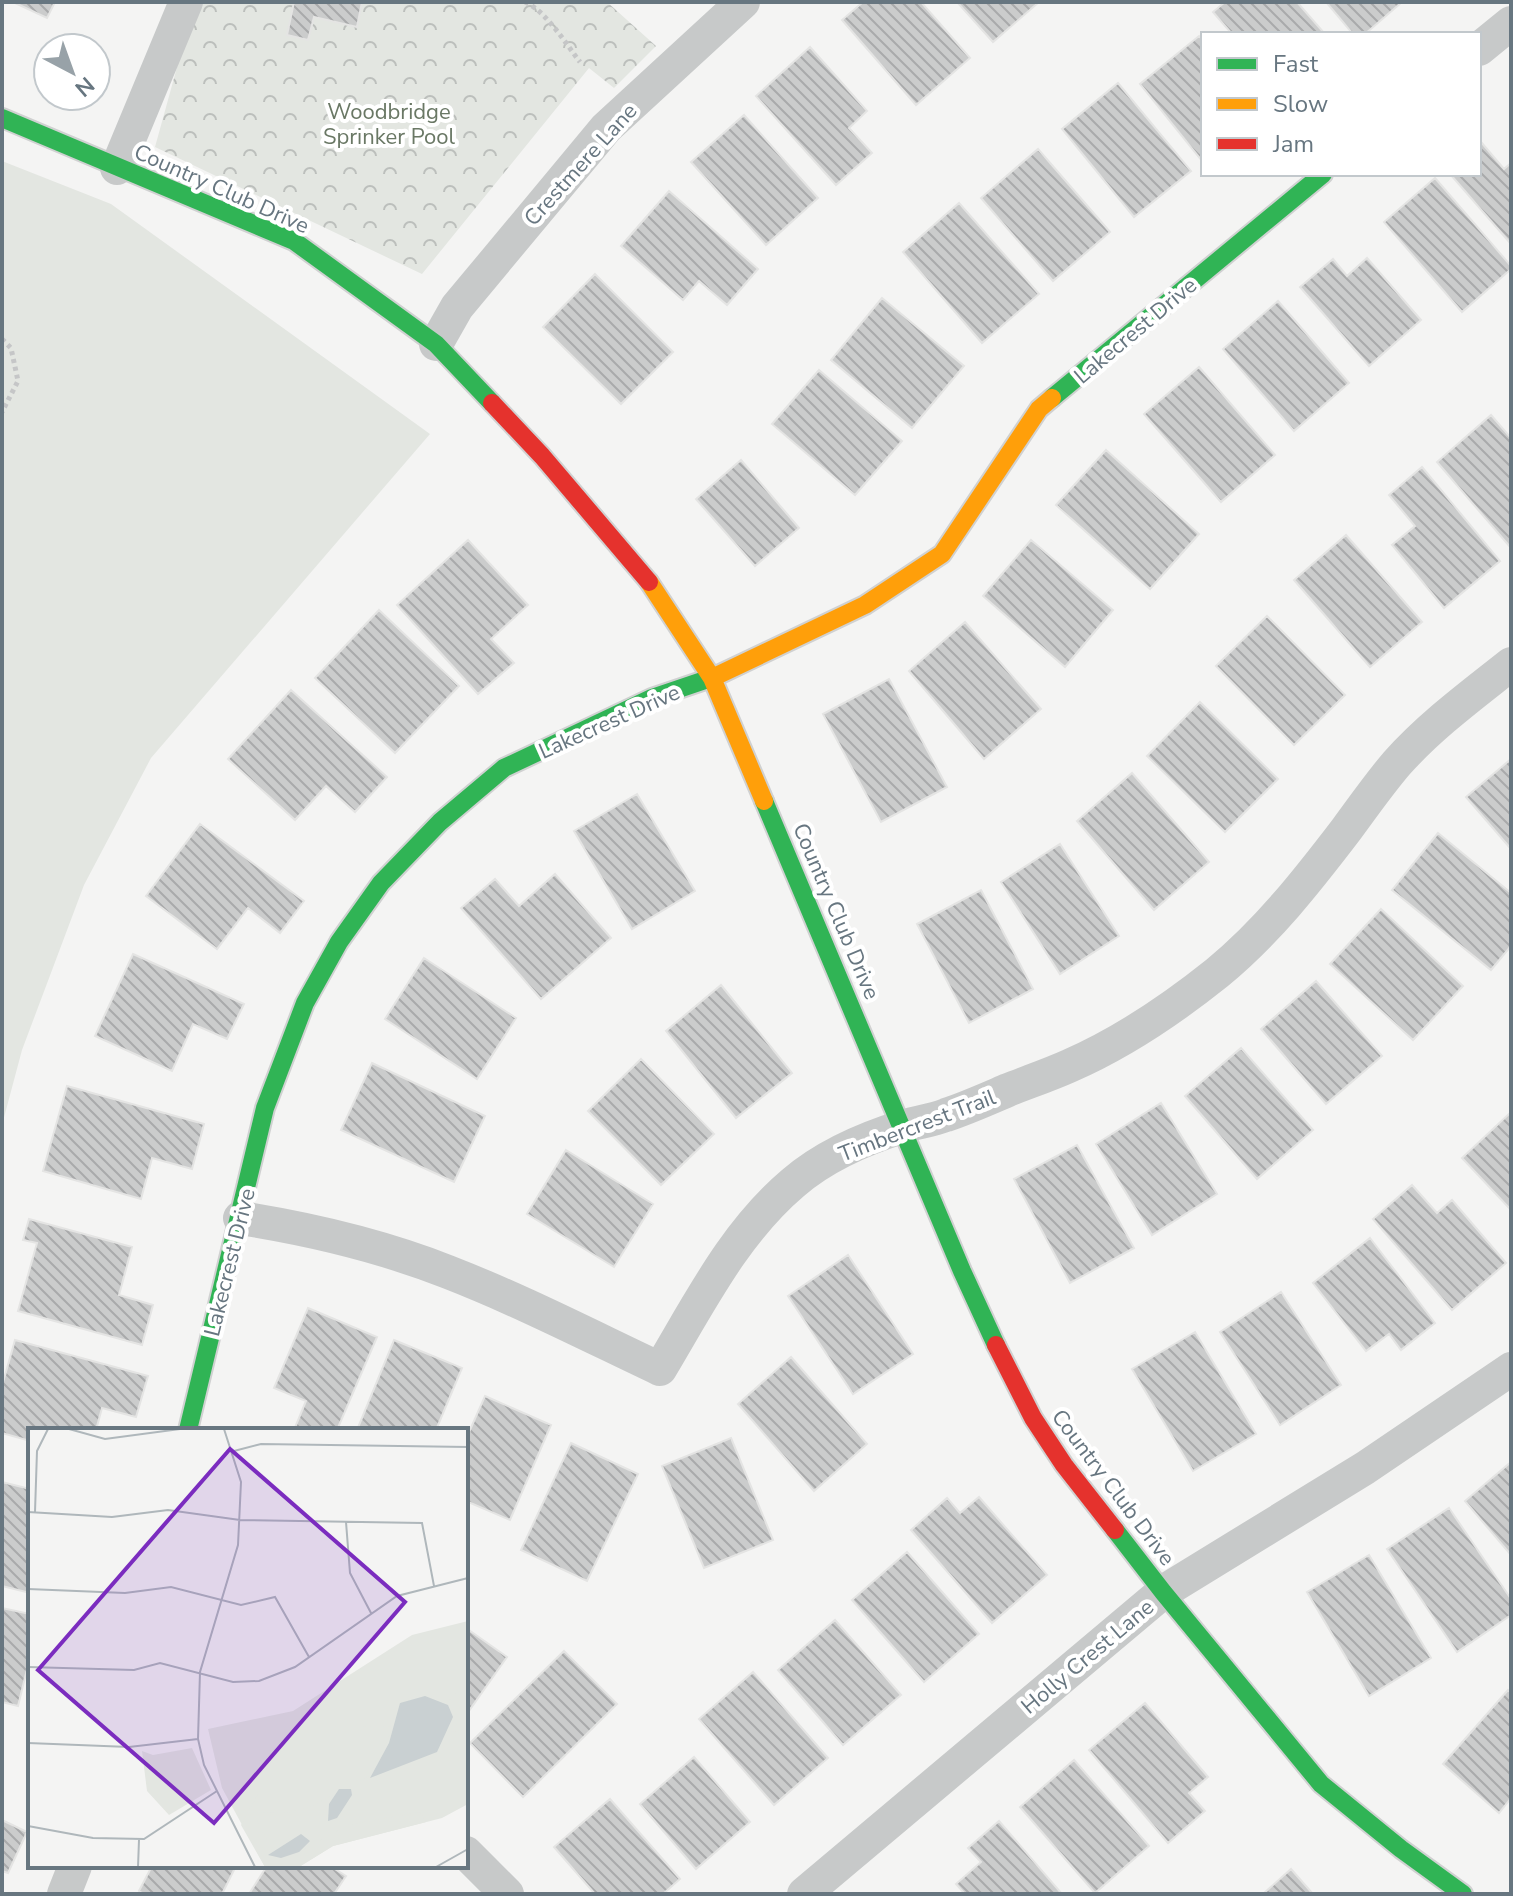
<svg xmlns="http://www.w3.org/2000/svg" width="1513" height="1896" font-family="'Nunito Sans',sans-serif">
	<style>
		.grass { fill: #e3e6e1 }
		.forest { fill: url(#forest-crowns) }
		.building { fill: url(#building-back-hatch); stroke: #e4e4e3; stroke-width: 2 }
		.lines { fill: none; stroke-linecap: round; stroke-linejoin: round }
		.fast-casing { stroke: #d0d1d1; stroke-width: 22 }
		.slow-casing { stroke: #d0d1d1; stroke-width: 22 }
		.jam-casing { stroke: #d0d1d1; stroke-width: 22 }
		.path { stroke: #c5c6c7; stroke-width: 5; stroke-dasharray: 4 4; stroke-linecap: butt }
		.street { stroke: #c7c9c9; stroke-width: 34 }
		.fast { stroke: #30b455; stroke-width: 18 }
		.slow { stroke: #ff9f0a; stroke-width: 18 }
		.jam { stroke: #e5322d; stroke-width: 18 }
		.labels { text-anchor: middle; stroke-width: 8; stroke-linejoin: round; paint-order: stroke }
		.park-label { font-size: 22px; fill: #6a7865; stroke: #fff }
		.street-label { font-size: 22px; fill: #677680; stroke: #fff }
		.inset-road { fill: none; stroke: #afb7bb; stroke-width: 2 }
		.view { fill: #7b2cbf; fill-opacity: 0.15; stroke: #7b2cbf; stroke-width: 4 }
		.inset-edge { fill: none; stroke: #677680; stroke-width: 4 }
	</style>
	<defs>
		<pattern id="forest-crowns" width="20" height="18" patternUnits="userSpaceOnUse" patternTransform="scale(2)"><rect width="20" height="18" fill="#e3e6e1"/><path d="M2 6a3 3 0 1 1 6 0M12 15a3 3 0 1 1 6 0" fill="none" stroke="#bcbfbc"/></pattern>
		<pattern id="building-back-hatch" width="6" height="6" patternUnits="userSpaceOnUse" patternTransform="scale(2)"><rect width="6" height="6" fill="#cbcccc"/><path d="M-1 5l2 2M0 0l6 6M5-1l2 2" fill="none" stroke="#a9aaab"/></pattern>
	</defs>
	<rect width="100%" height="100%" fill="#f4f4f3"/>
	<path class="grass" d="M2,161L111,204L430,434L151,758L84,885L22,1050L2,1125Z"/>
	<path class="forest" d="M195,2H607L656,46L614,88L589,68L422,274L155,147Z"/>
	<path class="building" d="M13,2H55L47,18Z
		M294,2H362L357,27L314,17L308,40L287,35Z
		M863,2H921L970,58L916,105L842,20Z
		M957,2H1039L993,42Z
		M1225,2H1297L1325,34H1232L1213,12Z
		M1326,2H1402L1365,34H1353Z
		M1199,36L1203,40V159L1202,161L1140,84Z
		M810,47L867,111L849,128L872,153L836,185L756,96Z
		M1118,83L1191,171L1134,217L1062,129Z
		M744,115L818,198L766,245L691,162Z
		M1481,142L1504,169L1511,163V244L1450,174H1479V144Z
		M1038,149L1110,232L1053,281L981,198Z
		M1435,178L1511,266V269L1462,312L1384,222Z
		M669,191L758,269L727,305L699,281L683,300L621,246Z
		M959,203L1039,294L982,343L903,252Z
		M1367,258L1421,320L1369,366L1300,287L1333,259L1347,276Z
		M595,274L673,352L621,404L543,327Z
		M882,298L964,366L912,428L831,360Z
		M1278,301L1349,383L1294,431L1223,349Z
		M1199,367L1275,455L1221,502L1144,414Z
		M819,370L902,441L855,495L772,424Z
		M1491,415L1511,438V548L1437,462Z
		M1106,450L1199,534L1150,589L1056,505Z
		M741,460L799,528L755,566L696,499Z
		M1422,467L1500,561L1444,608L1392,545L1415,526L1389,495Z
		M1346,535L1422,622L1370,667L1294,580Z
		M468,540L528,605L491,639L514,663L478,694L397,605Z
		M1031,540L1113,610L1065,667L983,596Z
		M379,610L459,686L395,753L315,678Z
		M1267,616L1345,695L1294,745L1216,666Z
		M965,622L1041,709L984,759L909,671Z
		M889,679L947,787L881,822L823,714Z
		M291,690L387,777L355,812L326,786L295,820L228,759Z
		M1200,702L1278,779L1225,832L1147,756Z
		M1511,759V849L1466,797Z
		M1132,773L1209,862L1154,910L1077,821Z
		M637,794L695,891L632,929L574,831Z
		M200,824L304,901L280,933L248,908L217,949L146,896Z
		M1438,833L1511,893V946L1491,970L1392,890Z
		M1060,844L1119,936L1060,974L1001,882Z
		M555,874L611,938L541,999L461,908L495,879L519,906Z
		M981,890L1033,989L969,1023L917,924Z
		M1381,909L1463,986L1413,1040L1330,964Z
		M133,954L244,1004L227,1039L193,1024L172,1071L95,1036Z
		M424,958L516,1018L477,1079L385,1019Z
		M1316,981L1382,1056L1326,1104L1261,1029Z
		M721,985L792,1073L736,1118L666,1031Z
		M1241,1048L1313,1130L1257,1179L1185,1096Z
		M641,1059L714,1134L661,1185L588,1111Z
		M372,1063L485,1116L454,1182L341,1130Z
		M67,1086L204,1124L192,1169L152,1158L141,1199L43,1171Z
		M1161,1103L1217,1194L1152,1235L1096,1144Z
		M1511,1112V1210L1462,1158Z
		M1077,1145L1134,1248L1070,1283L1014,1179Z
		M566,1150L653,1204L614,1267L527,1214Z
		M1412,1185L1437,1213L1452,1200L1506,1263L1452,1310L1373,1219Z
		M29,1219L132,1247L119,1295L153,1305L142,1345L18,1311L37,1243L23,1240Z
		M1370,1238L1435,1323L1401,1350L1389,1334L1366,1351L1313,1283Z
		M848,1255L913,1354L853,1394L788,1296Z
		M1281,1292L1341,1385L1280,1425L1220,1332Z
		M308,1308L377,1337L337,1430H294L306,1401L274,1388Z
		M1195,1332L1256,1434L1193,1471L1132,1369Z
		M15,1340L148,1376L136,1417L102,1408L96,1430H30V1441L2,1433V1386Z
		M394,1340L462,1368L436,1430H357Z
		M791,1357L867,1444L814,1491L738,1404Z
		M485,1396L551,1425L510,1520L466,1501V1439Z
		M731,1438L773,1540L704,1568L662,1466Z
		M571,1443L638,1474L587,1581L521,1550Z
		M1511,1462V1555L1465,1501Z
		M2,1482L30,1489V1593L2,1586Z
		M979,1497L1047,1575L992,1623L911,1530L947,1498L960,1513Z
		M1449,1508L1511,1599V1615L1457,1652L1387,1549Z
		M907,1552L979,1634L924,1682L852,1600Z
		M1369,1555L1431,1658L1369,1696L1307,1592Z
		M2,1608L30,1614V1657L18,1706L2,1702Z
		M835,1620L901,1695L843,1745L778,1670Z
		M466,1628L507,1657L466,1715Z
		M564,1651L617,1704L523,1797L470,1743Z
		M753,1672L828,1758L774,1805L699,1719Z
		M1508,1690L1511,1693V1798L1499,1813L1443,1764Z
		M1145,1703L1208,1777L1189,1793L1205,1811L1168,1843L1089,1750Z
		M694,1757L750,1822L696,1869L640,1804Z
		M1074,1760L1149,1846L1095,1893L1020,1807Z
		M610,1799L680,1879L663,1894H595L554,1847Z
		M2,1820L27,1832L8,1873L2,1871Z
		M999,1821L1062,1894H965L956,1884L981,1862L968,1848Z
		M152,1866H236L222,1894H144L139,1891Z
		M267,1866H330L346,1876L334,1894H249Z
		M1291,1869L1313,1894H1263Z"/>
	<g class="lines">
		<g class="fast-casing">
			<path id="fast" d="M2,118L294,241L436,344L492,403
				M1052,398L1323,174
				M764,801L962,1271L996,1345
				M188,1430L265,1108L305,1003L339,942L381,883L440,822L504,768L652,698L714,677
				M1115,1530L1163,1592L1321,1784L1401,1849L1463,1894"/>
		</g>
		<g class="slow-casing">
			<path id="slow" d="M649,582L712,678L764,801
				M714,677L865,605L942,554L1039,409L1052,398"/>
		</g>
		<g class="jam-casing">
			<path id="jam" d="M492,403L542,456L649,582
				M996,1345L1033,1418L1064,1465L1115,1530"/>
		</g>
		<path class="path" d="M525,2C546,11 566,44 580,62
			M2,339L11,348L18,381L2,412"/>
		<path class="street" d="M1479,49L1511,23
			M117,168L186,2
			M436,344L457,307L606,128L743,2
			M240,1218C310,1229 382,1246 448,1272C520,1300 590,1336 660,1369C699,1304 734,1233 793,1183C824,1156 866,1138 905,1126C919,1122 933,1120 946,1115C967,1108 987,1099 1008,1090C1028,1082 1049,1075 1069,1066C1122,1043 1172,1009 1217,973C1267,932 1307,881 1346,830C1363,807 1379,784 1397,763C1431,725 1472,695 1511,664
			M466,1853L507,1894
			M64,1894L75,1866
			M804,1894L1163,1592L1365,1468L1511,1369"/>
		<use href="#fast" class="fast"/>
		<use href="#slow" class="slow"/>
		<use href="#jam" class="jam"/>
	</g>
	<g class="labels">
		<g class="park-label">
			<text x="389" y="119">Woodbridge<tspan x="389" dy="25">Sprinker Pool</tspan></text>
		</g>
		<g class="street-label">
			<text transform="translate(580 164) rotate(-48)" y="8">Crestmere Lane</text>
			<text transform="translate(222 188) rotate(24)" y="8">Country Club Drive</text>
			<text transform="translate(1135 330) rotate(-40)" y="8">Lakecrest Drive</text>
			<text transform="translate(609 721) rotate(-24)" y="8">Lakecrest Drive</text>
			<text transform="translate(837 911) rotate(67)" y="8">Country Club Drive</text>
			<text transform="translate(917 1125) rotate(-21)" y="8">Timbercrest Trail</text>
			<text transform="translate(229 1262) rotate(-76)" y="8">Lakecrest Drive</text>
			<text transform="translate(1114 1487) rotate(53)" y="8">Country Club Drive</text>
			<text transform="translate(1087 1656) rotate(-40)" y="8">Holly Crest Lane</text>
		</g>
	</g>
	<g transform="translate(28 1428)">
		<rect width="440" height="440" fill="#f4f4f3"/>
		<path d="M440,193V376L414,390L305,418L271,439H237L194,360L180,301L265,283L384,207Z" fill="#e3e6e1"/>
		<path d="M440,263V302L419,304L425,289L420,277L424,266ZM332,298L366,299L340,349L284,378L259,385L234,384L229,392L244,423L241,427L253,430L271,424L319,397L392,384L398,394L305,418L271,439H237L213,397L230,366ZM164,320L183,362L141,387L119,363L114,323L125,327Z" fill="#e3e6e1"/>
		<path d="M397,268L420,277L425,289L409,324L342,350L361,315L372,275ZM311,361H323L324,367L309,390L300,393L301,376ZM273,406L282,413L271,424L253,430L240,427Z" fill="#c9d0d2"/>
		<path class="inset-road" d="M41,1L77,11L152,1M196,1L213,54L210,117L172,244L170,311L176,337L227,439M206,23L233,16L440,19M0,84L84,89L140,82L212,92L394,95L406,158M7,84L9,23L20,1M318,94L322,145L343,185M0,161L97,165L143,159L213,177L247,169L281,229M0,239L106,242L132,235L205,254L231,253L267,239L369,168L440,150M0,315L101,319L170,311M0,398L65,410L116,411L189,363M110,439L111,412M408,439L440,421"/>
		<path class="view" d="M202,21L377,174L186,395L10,242Z"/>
		<rect width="440" height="440" class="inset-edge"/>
	</g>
	<rect width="1513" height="1896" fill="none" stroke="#677680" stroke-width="8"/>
	<rect x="1201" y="32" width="280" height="144" fill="#ffffff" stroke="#c2c8cc" stroke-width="2"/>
	<rect x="1217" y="58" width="40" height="12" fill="#30b455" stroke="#c2c8cc" stroke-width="2"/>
	<text x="1273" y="72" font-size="24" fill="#677680">Fast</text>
	<rect x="1217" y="98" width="40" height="12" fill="#ff9f0a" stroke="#c2c8cc" stroke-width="2"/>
	<text x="1273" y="112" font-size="24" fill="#677680">Slow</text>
	<rect x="1217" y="138" width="40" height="12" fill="#e5322d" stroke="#c2c8cc" stroke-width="2"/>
	<text x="1273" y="152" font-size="24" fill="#677680">Jam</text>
	<g transform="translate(72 72) rotate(139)"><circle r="38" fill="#ffffff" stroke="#c2c8cc" stroke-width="2"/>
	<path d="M0-6L14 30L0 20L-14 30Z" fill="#98a2a8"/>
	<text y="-12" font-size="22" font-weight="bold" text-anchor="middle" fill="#677680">N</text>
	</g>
</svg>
